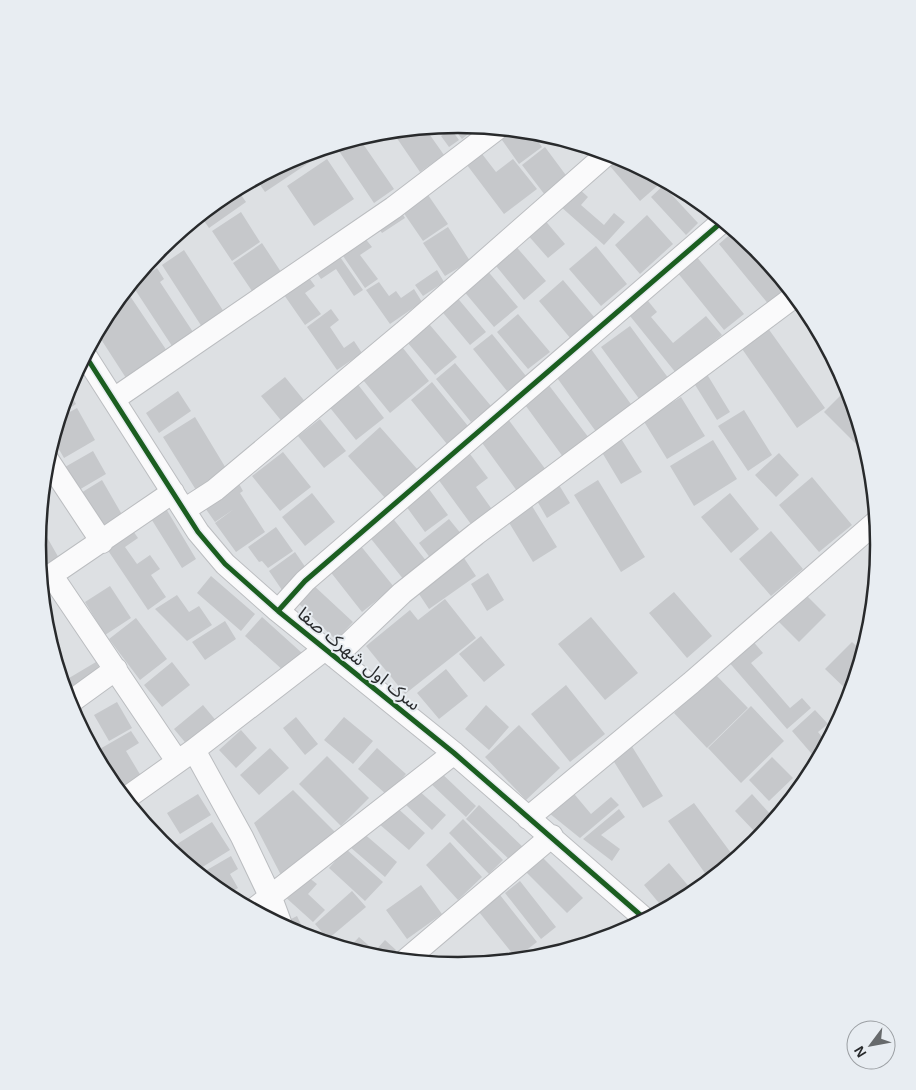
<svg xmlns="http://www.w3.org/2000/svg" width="916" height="1090" font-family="Helvetica,'Noto Sans Arabic',sans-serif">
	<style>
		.building { fill: #c6c8cb }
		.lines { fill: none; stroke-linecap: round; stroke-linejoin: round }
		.minor-casing { stroke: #bbbdc0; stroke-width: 24 }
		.minor { stroke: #fafafb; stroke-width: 22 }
		.cycleway-casing { stroke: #e8edf2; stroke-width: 8 }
		.cycleway { stroke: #1b5e20; stroke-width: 5 }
		.labels { text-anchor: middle; stroke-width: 4; stroke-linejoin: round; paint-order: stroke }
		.street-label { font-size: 18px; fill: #282a2c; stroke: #e8edf2 }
		.rim { fill: none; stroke: #282a2c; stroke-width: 2.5 }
	</style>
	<rect width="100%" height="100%" fill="#dde0e3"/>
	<path class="building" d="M451,125H458L478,126L462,139Z
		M423,128H425L444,155L420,172L392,131L407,130L411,136Z
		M451,129L459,140L449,147L441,136Z
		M503,129L531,132L542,147L519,164L497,133Z
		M359,138L394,189L374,203L337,148L346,142Z
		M545,147L568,178L545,195L522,165Z
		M479,150L496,172L513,159L537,189L504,214L464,161Z
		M304,154L310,162L265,192L256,179Z
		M618,156L664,180L640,201L609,165Z
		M327,159L354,199L314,226L287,186Z
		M667,182L678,188L671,194L698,223L686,235L651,197Z
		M577,187L588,197L581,205L604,225L614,213L625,222L604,245L560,206Z
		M237,189L246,202L209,228L200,215L225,195Z
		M426,192L448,224L423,241L401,209Z
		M690,196H692L712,212L708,215Z
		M400,210L405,218L382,233L377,226Z
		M241,212L260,242L232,261L212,231Z
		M647,215L673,244L640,274L615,245Z
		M543,218L565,244L548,258L526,233Z
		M448,227L470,261L445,276L423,243Z
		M734,231L756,248L790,289L770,306L719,244Z
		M364,237L372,247L360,255L378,279L365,288L341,253Z
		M262,243L281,272L252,291L233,263Z
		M513,243L546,281L524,300L492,261Z
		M596,246L627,284L601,306L569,269Z
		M184,250L224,312L202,327L162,265Z
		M338,254L363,290L354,296L336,269L321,279L315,270Z
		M696,256L744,314L724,330L677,272Z
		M157,268L164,279L160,282L193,332L172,346L132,285Z
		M486,269L518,307L494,327L462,289Z
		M437,270L444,282L423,296L415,285Z
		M307,275L315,286L305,293L321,314L305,325L282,292Z
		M563,280L595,318L571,339L539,301Z
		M379,282L389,296L396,291L401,298L414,289L422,302L390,324L366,290Z
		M455,295L486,332L470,345L439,308Z
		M130,296L167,351L126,378L97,333L111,308Z
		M644,296L657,312L651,317L673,343L706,316L722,335L676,373L626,311Z
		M797,299L816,328L813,330L793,302Z
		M331,309L339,320L330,327L344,348L354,341L362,353L337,370L307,327Z
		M518,314L550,352L528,369L497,332Z
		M424,318L457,357L435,375L402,336Z
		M765,324L825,408L797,428L738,343Z
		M630,326L669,379L640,400L601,347Z
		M492,334L526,376L507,391L473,349Z
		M399,343L429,381L390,413L359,375Z
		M591,349L633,407L597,433L555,375Z
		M455,363L491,406L471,422L436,379Z
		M705,371L730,412L717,420L692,380Z
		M285,377L307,404L284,424L261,396Z
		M356,382L384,418L356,440L327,404Z
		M432,382L468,426L447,444L411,400Z
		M548,384L592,442L566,461L523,402Z
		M848,388L864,441L858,446L824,412Z
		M68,390L76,404L61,414L66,396Z
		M178,391L191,411L159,433L146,413Z
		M681,397L705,436L667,459L643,420Z
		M77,408L95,440L64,458L53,439L59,418Z
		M744,410L772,455L748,471L718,426Z
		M195,417L227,470L196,490L163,437Z
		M320,419L346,451L324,468L298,436Z
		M508,419L546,470L517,491L480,440Z
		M380,427L418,470L385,498L348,456Z
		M620,437L642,472L621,484L600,449Z
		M713,440L737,479L694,506L670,466Z
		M467,450L488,478L476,487L496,515L476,531L435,475Z
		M93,451L106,474L72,494L58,471Z
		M283,452L311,487L280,511L252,476Z
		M779,453L799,475L776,497L755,475Z
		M812,477L852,525L819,552L779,505Z
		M102,480L124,518L98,534L76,496Z
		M598,480L645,557L621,572L574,495Z
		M238,482L243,491L240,493L265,532L236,552L215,523L234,509L215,522L203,505Z
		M426,485L448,515L425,532L403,502Z
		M559,485L570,503L547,518L536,499Z
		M312,493L335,522L305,546L282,517Z
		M730,493L759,529L731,553L701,517Z
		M532,506L557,547L533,562L508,521Z
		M165,507L196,559L182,568L150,517Z
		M391,516L427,562L404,580L368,535Z
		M449,519L462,535L431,559L419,543Z
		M276,527L293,551L268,568L262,561L259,562L248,547Z
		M131,528L138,538L125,547L137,564L150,555L160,569L151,575L166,597L148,610L105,546Z
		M771,531L803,569L771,596L739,559Z
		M44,532L60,560L40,572L38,535Z
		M360,545L394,587L362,612L329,570Z
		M295,552L308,571L282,590L269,571Z
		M462,555L476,576L429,609L415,588Z
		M488,573L504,600L487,611L471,584Z
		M211,576L255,614L241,631L197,593Z
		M311,583L353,622L336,640L295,600Z
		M110,586L131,618L105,635L85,602Z
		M674,592L712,636L687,658L649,613Z
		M804,593L826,615L799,642L777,620Z
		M177,595L189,612L199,606L212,625L187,641L155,609Z
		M445,599L476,638L405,694L366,646L410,610L418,620Z
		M45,617L59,640L51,645L46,627Z
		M262,617L302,653L285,672L245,636Z
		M591,617L638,673L605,700L558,644Z
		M136,618L167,659L140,680L109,639Z
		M225,621L236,639L205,660L192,642Z
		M481,636L505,665L484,682L459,654Z
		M751,639L763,653L751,663L790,708L802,698L811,708L787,729L727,660Z
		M852,642L863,652L850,693L825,669Z
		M96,662L104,676L72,695L64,681Z
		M172,662L190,685L162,707L144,685Z
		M446,669L468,696L439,719L417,693Z
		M715,674L748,708L707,748L674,713Z
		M566,685L605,734L570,762L531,714Z
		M117,702L132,728L109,741L94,715Z
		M203,705L218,723L189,747L174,729Z
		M486,705L509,727L489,750L465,729Z
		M751,706L784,741L741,783L708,748Z
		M815,710L828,724L818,732L827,743L817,760L792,731Z
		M296,717L318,744L305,755L283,728Z
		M344,717L373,741L353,764L324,740Z
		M519,725L560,768L526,800L485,757Z
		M241,730L257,748L236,768L219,750Z
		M131,731L139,743L126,751L144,781L124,793L98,750Z
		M631,745L663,796L643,808L611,757Z
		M270,748L289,768L259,795L240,775Z
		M377,748L406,774L387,795L358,769Z
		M327,756L369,798L341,826L299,784Z
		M772,757L793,778L769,801L749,780Z
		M438,770L476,806L466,817L428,781Z
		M417,789L446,815L432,830L404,803Z
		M570,789L591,814L611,797L619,805L580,838L544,809Z
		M293,790L336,833L282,877L254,823Z
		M198,794L211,815L180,834L167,813Z
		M752,794L772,816L755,832L735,811Z
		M694,803L734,857L707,876L668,821Z
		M394,805L425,833L409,850L378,823Z
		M479,805L524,848L511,861L466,819Z
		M619,809L625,817L601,835L620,849L612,861L583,839Z
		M151,817L167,843L164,845L144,822Z
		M463,819L503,860L489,874L449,833Z
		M212,822L230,850L196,871L182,860L174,846Z
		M763,831L755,843L738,856L736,854Z
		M362,832L397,862L385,877L350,847Z
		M450,842L482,877L458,900L426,865Z
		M346,849L383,882L365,901L329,868Z
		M540,855L583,898L567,913L525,871Z
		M231,856L238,869L230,874L238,888L226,895L200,874Z
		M669,863L691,889L664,909L644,885Z
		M308,877L317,884L308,894L325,910L313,922L283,895Z
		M520,881L556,927L541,939L505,893Z
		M421,885L442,914L407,939L386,910Z
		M697,886L699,889L682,900V899Z
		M352,891L366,907L328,939L315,924Z
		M235,893L242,904L229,897Z
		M500,895L537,942L516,958L479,912Z
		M297,916L307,937L288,929L285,922Z
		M359,937L375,951L385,940L396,950L389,959L376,957L348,949Z
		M428,954L435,963L418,962Z"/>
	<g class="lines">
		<g class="minor-casing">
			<path id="minor" d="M85,355L198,532L225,564L278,611L454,753L645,919
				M114,399L393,208L498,128
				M47,459L102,542
				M184,510L215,490L404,332L608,153
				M52,576L177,761
				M41,582L173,492
				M278,611L305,581L723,221
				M335,657L402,593L476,534L795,296
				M69,703L116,669
				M194,750L242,837L271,898L281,925
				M125,799L194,750L325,649
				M528,818L691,683L876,522
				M253,910L454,753
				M406,960L552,836"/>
		</g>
		<use href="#minor" class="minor"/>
		<g class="cycleway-casing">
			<path id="cycleway" d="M85,355L198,532L225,564L278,611L454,753L645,919
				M278,611L305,581L723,221"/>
		</g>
		<use href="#cycleway" class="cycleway"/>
	</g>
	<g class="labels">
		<g class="street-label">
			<text transform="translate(359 659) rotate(39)" y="6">سرک اول شهرک صفا</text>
		</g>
	</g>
	<path d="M0 0H916V1090H0ZM46 545a412 412 0 1 1 824 0a412 412 0 1 1-824 0Z" fill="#e8edf2" fill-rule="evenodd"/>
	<path class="rim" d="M46 545a412 412 0 1 1 824 0a412 412 0 1 1-824 0Z"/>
	<g transform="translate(871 1045) rotate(238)"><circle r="24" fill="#e8edf2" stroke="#9b9fa3"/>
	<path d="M0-4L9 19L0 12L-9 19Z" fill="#676a6c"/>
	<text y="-8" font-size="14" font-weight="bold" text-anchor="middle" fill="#282a2c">N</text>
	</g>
</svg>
